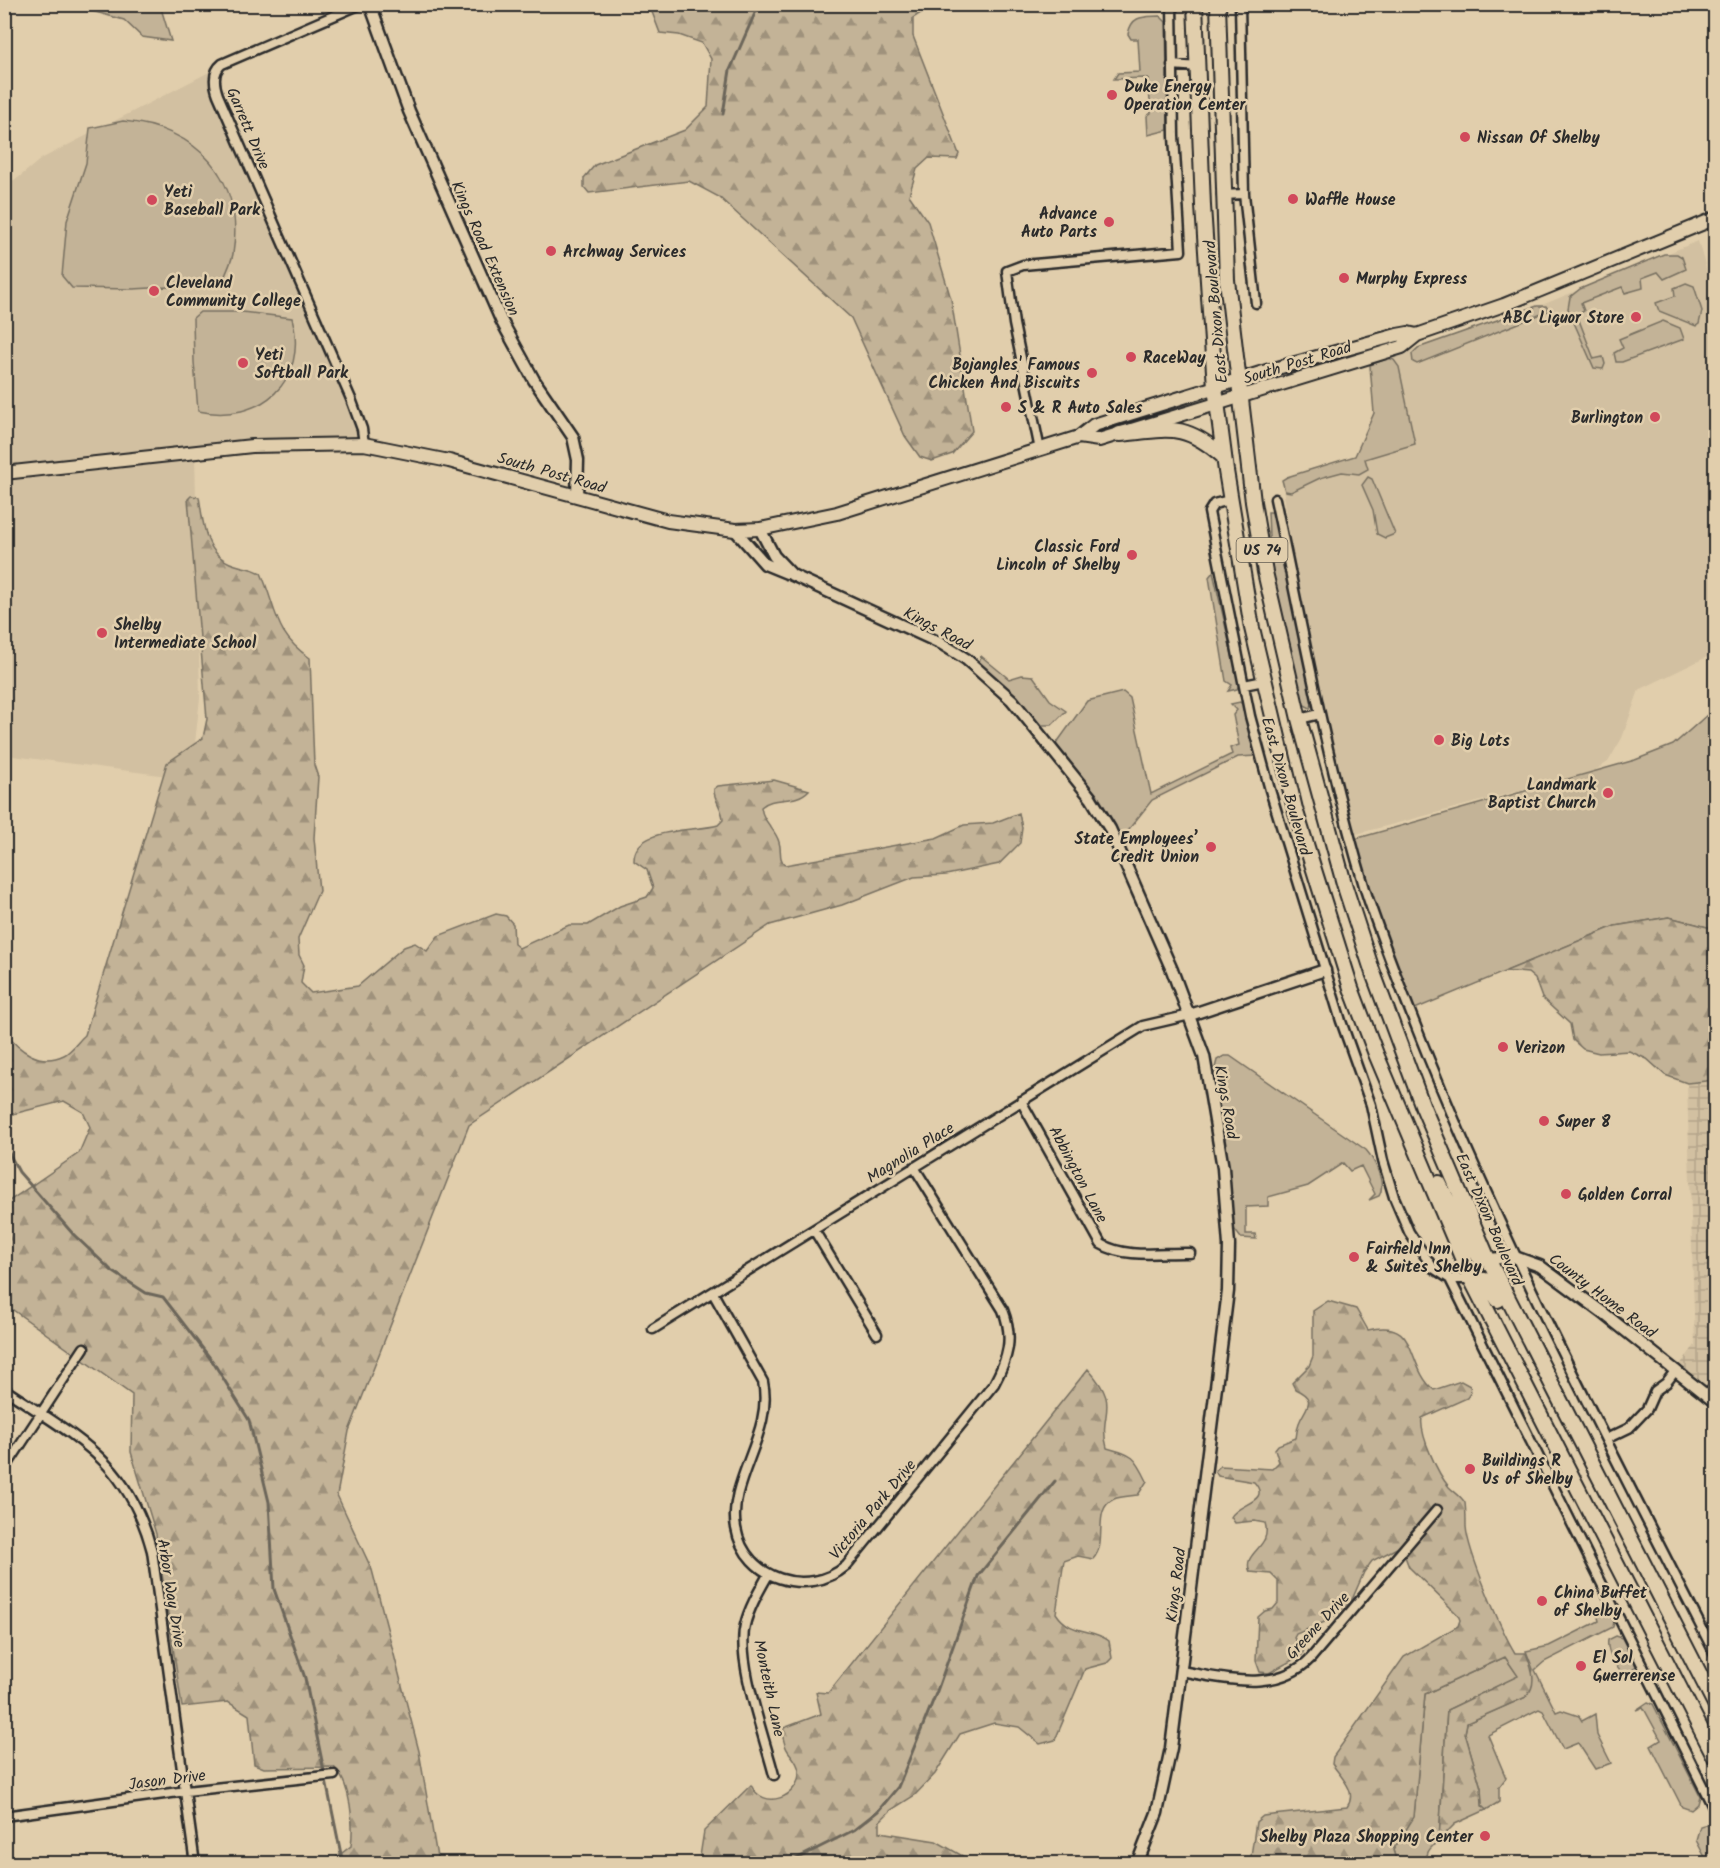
<svg xmlns="http://www.w3.org/2000/svg" width="1720" height="1868" font-family="Kalam,sans-serif">
	<style>
		.built { fill: #d2c0a1 }
		.industrial { fill: url(#industrial-grid) }
		.grass { fill: #c3b397; stroke: #776f61; stroke-width: 1.5 }
		.forest { fill: url(#forest-firs); stroke: #776f61; stroke-width: 1.5 }
		.lines { fill: none; stroke-linecap: round; stroke-linejoin: round }
		.stream { stroke: #6c665a; stroke-width: 3 }
		.minor-casing { stroke: #2b2b2b; stroke-width: 13 }
		.tertiary-casing { stroke: #2b2b2b; stroke-width: 15 }
		.secondary-casing { stroke: #2b2b2b; stroke-width: 16 }
		.trunk-casing { stroke: #2b2b2b; stroke-width: 18 }
		.minor { stroke: #e1ceac; stroke-width: 8 }
		.tertiary { stroke: #e1ceac; stroke-width: 10 }
		.secondary { stroke: #e1ceac; stroke-width: 12 }
		.trunk { stroke: #e1ceac; stroke-width: 14 }
		.poi-dot { fill: #d1495b; stroke: #e1ceac; stroke-width: 2 }
		.labels { text-anchor: middle; stroke-width: 5; stroke-linejoin: round; paint-order: stroke }
		.shield { fill: #e1ceac; stroke: #625c52; stroke-width: 1.5 }
		.shield-label { font-size: 15px; font-weight: bold; fill: #2b2b2b }
		.poi-label { font-size: 16px; font-weight: bold; fill: #2b2b2b; stroke: #e1ceac; text-anchor: start }
		.street-label { font-size: 16px; fill: #2b2b2b; stroke: #e1ceac }
	</style>
	<defs>
		<pattern id="industrial-grid" width="8" height="8" patternUnits="userSpaceOnUse" patternTransform="scale(1.5)"><rect width="8" height="8" fill="#d2c0a1"/><path d="M0 4h8M4 0v8" fill="none" stroke="#b4a58b"/></pattern>
		<pattern id="forest-firs" width="22" height="20" patternUnits="userSpaceOnUse" patternTransform="scale(1.5)"><rect width="22" height="20" fill="#c3b397"/><path d="M5 1l3.5 6h-7zM16 11l3.5 6h-7z" fill="#9f927b"/></pattern>
	</defs>
	<rect width="100%" height="100%" fill="#e1ceac"/>
	<filter id="ink" filterUnits="userSpaceOnUse"><feTurbulence type="fractalNoise" baseFrequency=".0167" numOctaves="2"/><feDisplacementMap in="SourceGraphic" scale="12" xChannelSelector="R" yChannelSelector="G"/><feConvolveMatrix kernelMatrix="1 2 1 2 8 2 1 2 1" color-interpolation-filters="sRGB"/></filter>
	<g filter="url(#ink)">
		<path class="built" d="M217,68L215,78L351,399L364,444L195,452L200,698L191,779L5,755V184L18,178L41,159Z
			M1698,241L1716,303L1715,653L1639,690L1622,738L1608,762L1594,771L1356,834L1353,830L1331,742L1293,560L1282,480L1355,456L1374,413L1369,368L1373,363L1542,305Z"/>
		<path class="industrial" d="M1715,1080V1403L1676,1370L1695,1345L1687,1083Z"/>
		<path class="grass" d="M61,5H160L171,41L142,37L124,20L92,11L66,9Z
			M1160,16L1166,22L1168,130L1148,135L1147,116L1151,113L1148,78L1114,79L1118,73L1140,72L1138,39H1131L1128,34C1132,15 1143,17 1160,16Z
			M123,121C196,127 245,178 233,254C231,264 225,274 222,284L133,289L72,288L62,276L67,221L86,163L90,128Z
			M1664,254H1677L1682,257L1686,269L1664,279L1658,272L1642,278L1643,288L1625,293L1622,287L1581,303L1584,311L1577,315L1594,359L1603,357L1605,364L1603,369L1594,368L1568,309L1570,297L1580,289Z
			M1686,283L1694,286L1702,311L1699,324L1696,326L1659,311L1656,303L1675,296L1674,288Z
			M1537,306H1546L1549,311L1417,364L1413,362L1412,354L1418,348Z
			M200,312H242L292,318C309,382 260,424 198,411L194,362L193,318Z
			M1663,321L1680,328L1684,339L1622,362H1616L1614,353L1623,348L1619,339Z
			M1389,358L1394,360L1399,367L1415,444L1365,459L1368,469L1359,474L1342,472L1320,478L1291,492L1285,491L1282,480L1287,477L1355,456L1374,413L1370,365Z
			M1368,477L1372,479L1395,534L1385,538L1377,534L1373,510L1362,485Z
			M1268,512H1272L1276,517L1314,702L1310,708L1301,703C1285,640 1269,577 1268,512Z
			M1213,572L1239,685L1237,689L1228,691L1232,685L1226,681L1209,577Z
			M981,656L1009,679L1022,675L1033,676L1050,700L1066,711L1052,725H1040L979,662Z
			M1123,692L1130,698L1151,794L1232,754L1230,748L1239,745L1233,715L1237,710L1231,704L1240,702L1243,705L1256,756L1238,757L1152,800L1121,839L1056,744L1087,701Z
			M1715,708V929L1669,917L1615,926L1410,1011L1351,840L1635,760L1673,745Z
			M1224,1056H1230L1366,1150C1374,1159 1387,1184 1379,1196L1369,1200L1375,1194L1361,1166L1350,1171L1343,1163L1308,1186L1268,1197V1206L1246,1207V1234H1255L1256,1239L1241,1238L1234,1229L1215,1068L1217,1060Z
			M1603,1609L1608,1611L1614,1621L1613,1627L1544,1662L1535,1670L1556,1712L1561,1710L1579,1716L1582,1721L1595,1714L1597,1735L1611,1763L1595,1769L1578,1743L1563,1749L1543,1711L1539,1709L1488,1735L1506,1778L1499,1787V1802L1486,1810L1482,1807L1481,1788L1465,1733L1467,1723L1526,1697L1533,1669L1526,1651L1549,1646L1599,1621L1597,1613Z
			M1616,1636L1622,1638L1636,1666L1628,1676C1617,1673 1606,1651 1608,1640Z
			M1505,1657L1519,1676L1447,1710L1439,1840C1431,1848 1425,1851 1427,1863H1397L1393,1850L1414,1816L1425,1694Z
			M1648,1702L1653,1704L1700,1796L1698,1804L1691,1810L1682,1807L1651,1746L1661,1740L1643,1707L1636,1710Z
			M1707,1824L1715,1828V1863H1708L1696,1840L1700,1826Z"/>
		<path class="forest" d="M655,5H933L913,18V36L959,154L957,159L929,158L917,169L909,195L928,222L951,299L972,431L952,454L932,461L920,457L905,436L851,318L719,197L689,181L589,193L584,187V178L595,165L685,130L708,107L711,59L702,43L679,35L660,33L652,12Z
			M191,496L199,497C204,526 204,558 239,566C249,569 251,568 261,573C277,610 274,634 310,658L314,765L318,777L314,838L319,891L298,939L299,955L304,965L301,983L311,993L358,986L404,947L415,943L427,951L438,936L496,914L506,916L513,924L514,944L519,948L569,925H588L620,906L647,897L653,888L647,870L634,861C633,826 696,832 718,825L723,820C723,808 713,800 714,789L718,786L774,780L809,790C795,805 774,795 761,807C763,823 775,828 779,842C782,851 778,858 785,865L936,838L964,825L993,823L1019,813L1022,828L1020,843L999,864L946,875L914,877L842,905L770,925L469,1125L349,1431L337,1495L372,1570L419,1751L438,1863H329L351,1846C354,1824 351,1784 334,1767L264,1768L254,1764L249,1715L228,1702L182,1707L156,1534L131,1452L132,1395L13,1310L5,1312V1204L79,1153L90,1127L83,1112L64,1101L5,1116L4,1032C19,1050 39,1067 64,1055C72,1051 79,1040 85,1035L167,763L203,738L207,719L188,499Z
			M1669,917L1715,929V1080L1687,1083L1665,1075L1647,1059L1629,1051L1599,1053L1583,1049L1573,1040L1570,1024L1542,998L1535,979L1528,973L1506,971L1615,926Z
			M1328,1301L1356,1309L1368,1330C1420,1317 1405,1366 1434,1390L1461,1381L1470,1386L1471,1392L1467,1398L1422,1418C1419,1434 1438,1474 1449,1487C1455,1493 1461,1496 1465,1503C1466,1511 1466,1519 1466,1527C1468,1552 1501,1630 1515,1653H1526C1532,1669 1538,1684 1526,1697L1467,1723L1465,1733L1481,1788L1482,1806L1486,1810L1455,1824L1439,1840L1447,1710L1518,1676L1505,1657L1425,1694L1414,1817L1393,1850L1397,1863H1250L1256,1822L1263,1816L1347,1807C1358,1792 1341,1777 1332,1764L1333,1757L1404,1657L1458,1626L1460,1620L1458,1615L1409,1567L1404,1554L1397,1548L1372,1561L1364,1572L1351,1602L1327,1621L1296,1634L1294,1638L1304,1650L1302,1655L1269,1673L1260,1672L1256,1661L1258,1617L1265,1611L1273,1609L1278,1603V1581L1271,1574L1250,1572C1241,1552 1273,1548 1265,1523L1254,1521L1235,1523L1231,1517C1238,1503 1272,1502 1254,1482L1218,1476L1215,1471L1220,1466L1272,1469L1279,1462L1275,1449L1278,1445L1296,1438C1297,1433 1297,1428 1299,1423C1305,1407 1319,1400 1295,1389L1292,1383L1309,1366L1313,1356V1311Z
			M1088,1369C1123,1408 1097,1411 1107,1448C1133,1455 1135,1456 1147,1481L1138,1495C1131,1496 1120,1496 1114,1499C1091,1510 1109,1542 1093,1559L1078,1556L1064,1561L1056,1613C1071,1636 1091,1627 1109,1641L1112,1658L1107,1663L1085,1669L1055,1740L1040,1744L1019,1727L994,1723L960,1734L935,1774L915,1795L891,1810L880,1821V1832L936,1841L975,1863H699L704,1831L751,1785C763,1811 800,1798 799,1771C798,1762 793,1758 788,1751C784,1746 783,1736 781,1729L821,1714L816,1692L828,1693Z"/>
		<g class="lines">
			<path class="stream" d="M723,114L730,70L759,4
				M4,1144L19,1172L73,1234L112,1271L146,1293L163,1297L213,1362L249,1420L269,1502L274,1589L305,1678L343,1864
				M786,1864L854,1830L878,1811L898,1787L937,1691L978,1576L1055,1481"/>
			<g class="minor-casing">
				<path id="minor" d="M361,4L222,64C212,72 214,84 218,95L351,399L362,429L364,444
					M1240,4L1244,194L1256,303
					M1172,65L1199,67
					M1222,195L1244,194
					M1040,450L1014,324L1007,271L1023,265L1181,251L1174,136L1172,4
					M1275,499C1303,629 1326,761 1365,889C1380,936 1399,983 1417,1029C1502,1245 1611,1449 1716,1656
					M1230,500L1214,504L1209,512L1250,716L1270,790L1341,1021L1371,1105L1383,1161L1394,1197L1409,1232L1433,1268L1450,1279H1471
					M1244,685L1264,681
					M1299,719L1320,714
					M1021,1101L1101,1244C1126,1259 1162,1252 1190,1253
					M814,1230L877,1334
					M1450,1279L1716,1813
					M713,1293L763,1382C774,1433 727,1481 736,1528C745,1580 808,1598 846,1566L994,1384C1008,1358 1014,1338 1003,1310L914,1167
					M653,1329L1143,1026L1190,1015
					M4,1389C77,1438 128,1460 152,1551L195,1864
					M1606,1439L1629,1428L1647,1409L1655,1391L1666,1383L1676,1370
					M4,1470L84,1348
					M768,1575C759,1591 749,1608 745,1625C736,1660 765,1739 774,1775
					M1180,1671C1225,1678 1276,1694 1311,1658L1437,1510
					M4,1816L186,1791L334,1775"/>
			</g>
			<g class="tertiary-casing">
				<path id="tertiary" d="M370,4L409,111L501,320L534,380L573,437L578,460L577,496
					M760,529L774,556L792,575L942,644L966,659L1012,700L1091,798L1110,829L1172,970L1204,1056L1223,1168L1229,1245L1228,1291L1171,1748L1157,1813L1137,1864
					M735,530L765,564L787,573
					M1190,1015L1325,970
					M1488,1259L1515,1257L1540,1266L1602,1312L1716,1403"/>
			</g>
			<g class="secondary-casing">
				<path id="secondary" d="M1079,437L1099,440L1402,347L1417,335L1504,305L1716,218
					M4,473L252,446L364,444L449,461L668,521L735,530L760,529L837,513L1079,437L1094,425L1270,370L1397,335L1408,333L1417,335"/>
			</g>
			<g class="trunk-casing">
				<path id="trunk" d="M1195,4L1203,206L1215,387L1226,471L1252,628L1295,809L1351,988L1376,1054L1471,1279L1716,1759
					M1218,4L1227,280L1253,502L1265,572L1299,719L1345,887L1372,970L1423,1107L1488,1259L1716,1706
					M1120,434C1170,429 1184,422 1224,457
					M1439,1183L1473,1251L1480,1258L1488,1259
					M1471,1279L1485,1280L1498,1300"/>
			</g>
			<use href="#minor" class="minor"/>
			<use href="#tertiary" class="tertiary"/>
			<use href="#secondary" class="secondary"/>
			<use href="#trunk" class="trunk"/>
		</g>
	</g>
	<g class="poi-dot">
		<circle cx="1112" cy="95" r="6"/>
		<circle cx="1465" cy="137" r="6"/>
		<circle cx="1293" cy="199" r="6"/>
		<circle cx="152" cy="200" r="6"/>
		<circle cx="1109" cy="222" r="6"/>
		<circle cx="551" cy="251" r="6"/>
		<circle cx="1344" cy="278" r="6"/>
		<circle cx="154" cy="291" r="6"/>
		<circle cx="1636" cy="317" r="6"/>
		<circle cx="1131" cy="357" r="6"/>
		<circle cx="243" cy="363" r="6"/>
		<circle cx="1092" cy="373" r="6"/>
		<circle cx="1006" cy="407" r="6"/>
		<circle cx="1655" cy="417" r="6"/>
		<circle cx="1132" cy="555" r="6"/>
		<circle cx="102" cy="633" r="6"/>
		<circle cx="1439" cy="740" r="6"/>
		<circle cx="1608" cy="793" r="6"/>
		<circle cx="1211" cy="847" r="6"/>
		<circle cx="1503" cy="1047" r="6"/>
		<circle cx="1544" cy="1121" r="6"/>
		<circle cx="1566" cy="1194" r="6"/>
		<circle cx="1354" cy="1257" r="6"/>
		<circle cx="1470" cy="1469" r="6"/>
		<circle cx="1542" cy="1601" r="6"/>
		<circle cx="1581" cy="1666" r="6"/>
		<circle cx="1485" cy="1836" r="6"/>
	</g>
	<g class="labels">
		<rect class="shield" x="1236.5" y="538" width="51" height="24" rx="4.5"/>
		<g class="shield-label">
			<text x="1262" y="555">US 74</text>
		</g>
		<g class="poi-label">
			<text x="1124" y="92">Duke Energy<tspan x="1124" dy="18">Operation Center</tspan></text>
			<text x="1477" y="143">Nissan Of Shelby</text>
			<text x="164" y="197">Yeti<tspan x="164" dy="18">Baseball Park</tspan></text>
			<text x="1305" y="205">Waffle House</text>
			<text x="1097" y="219" text-anchor="end">Advance<tspan x="1097" dy="18">Auto Parts</tspan></text>
			<text x="563" y="257">Archway Services</text>
			<text x="1356" y="284">Murphy Express</text>
			<text x="166" y="288">Cleveland<tspan x="166" dy="18">Community College</tspan></text>
			<text x="1624" y="323" text-anchor="end">ABC Liquor Store</text>
			<text x="255" y="360">Yeti<tspan x="255" dy="18">Softball Park</tspan></text>
			<text x="1143" y="363">RaceWay</text>
			<text x="1080" y="370" text-anchor="end">Bojangles' Famous<tspan x="1080" dy="18">Chicken And Biscuits</tspan></text>
			<text x="1018" y="413">S &amp; R Auto Sales</text>
			<text x="1643" y="423" text-anchor="end">Burlington</text>
			<text x="1120" y="552" text-anchor="end">Classic Ford<tspan x="1120" dy="18">Lincoln of Shelby</tspan></text>
			<text x="114" y="630">Shelby<tspan x="114" dy="18">Intermediate School</tspan></text>
			<text x="1451" y="746">Big Lots</text>
			<text x="1596" y="790" text-anchor="end">Landmark<tspan x="1596" dy="18">Baptist Church</tspan></text>
			<text x="1199" y="844" text-anchor="end">State Employees’<tspan x="1199" dy="18">Credit Union</tspan></text>
			<text x="1515" y="1053">Verizon</text>
			<text x="1556" y="1127">Super 8</text>
			<text x="1578" y="1200">Golden Corral</text>
			<text x="1366" y="1254">Fairfield Inn<tspan x="1366" dy="18">&amp; Suites Shelby</tspan></text>
			<text x="1482" y="1466">Buildings R<tspan x="1482" dy="18">Us of Shelby</tspan></text>
			<text x="1554" y="1598">China Buffet<tspan x="1554" dy="18">of Shelby</tspan></text>
			<text x="1593" y="1663">El Sol<tspan x="1593" dy="18">Guerrerense</tspan></text>
			<text x="1473" y="1842" text-anchor="end">Shelby Plaza Shopping Center</text>
		</g>
		<g class="street-label">
			<text transform="translate(249 128) rotate(67)" y="6">Garrett Drive</text>
			<text transform="translate(486 248) rotate(66)" y="6">Kings Road Extension</text>
			<text transform="translate(1215 312) rotate(-95)" y="6">East Dixon Boulevard</text>
			<text transform="translate(1297 362) rotate(-17)" y="6">South Post Road</text>
			<text transform="translate(552 472) rotate(16)" y="6">South Post Road</text>
			<text transform="translate(938 628) rotate(28)" y="6">Kings Road</text>
			<text transform="translate(1287 786) rotate(74)" y="6">East Dixon Boulevard</text>
			<text transform="translate(1227 1102) rotate(80)" y="6">Kings Road</text>
			<text transform="translate(910 1152) rotate(-32)" y="6">Magnolia Place</text>
			<text transform="translate(1079 1174) rotate(62)" y="6">Abbington Lane</text>
			<text transform="translate(1490 1219) rotate(66)" y="6">East Dixon Boulevard</text>
			<text transform="translate(1603 1295) rotate(37)" y="6">County Home Road</text>
			<text transform="translate(872 1509) rotate(-50)" y="6">Victoria Park Drive</text>
			<text transform="translate(1175 1585) rotate(-83)" y="6">Kings Road</text>
			<text transform="translate(172 1593) rotate(81)" y="6">Arbor Way Drive</text>
			<text transform="translate(1317 1625) rotate(-47)" y="6">Greene Drive</text>
			<text transform="translate(770 1688) rotate(78)" y="6">Monteith Lane</text>
			<text transform="translate(167 1779) rotate(-7)" y="6">Jason Drive</text>
		</g>
	</g>
	<rect width="1720" height="1868" fill="none" stroke="#e1ceac" stroke-width="24"/>
	<rect x="12" y="12" width="1696" height="1844" fill="none" stroke="#2b2b2b" stroke-width="2" filter="url(#ink)"/>
</svg>
